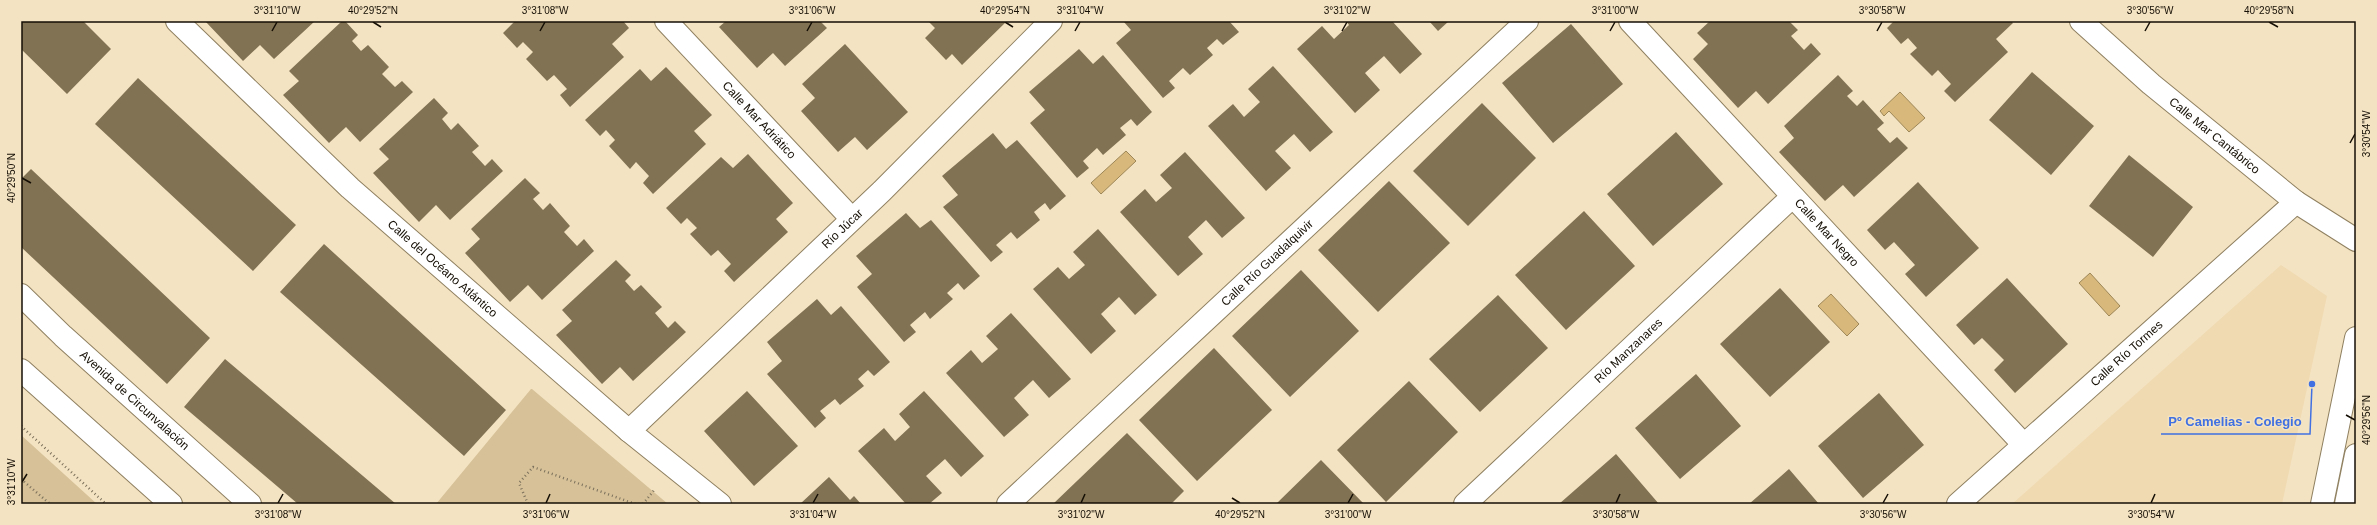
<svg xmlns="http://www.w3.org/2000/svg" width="2377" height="525" font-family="Helvetica,sans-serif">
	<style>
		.built { fill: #efdab2 }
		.green { fill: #d6c198 }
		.water { fill: #d8b97b; stroke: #9d8657 }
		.building { fill: #817254 }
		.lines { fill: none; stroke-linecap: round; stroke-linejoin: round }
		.minor-casing { stroke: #8f8061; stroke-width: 24 }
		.path { stroke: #7b705b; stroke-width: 2.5; stroke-dasharray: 1 3; stroke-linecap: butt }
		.minor { stroke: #fff; stroke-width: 22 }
		.ticks { fill: none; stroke: #140e04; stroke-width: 1.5 }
		.labels { text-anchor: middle; stroke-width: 3; stroke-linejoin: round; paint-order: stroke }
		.street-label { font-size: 12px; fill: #140e04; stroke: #f4e3c2 }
		.leader { fill: none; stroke: #4070e1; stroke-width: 1.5 }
		.callout-dot { fill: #4070e1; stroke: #f4e3c2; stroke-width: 1.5 }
		.callout-label { font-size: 13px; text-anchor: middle; font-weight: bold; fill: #4070e1; stroke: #f4e3c2; stroke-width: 3; stroke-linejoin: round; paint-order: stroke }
		.neatline { fill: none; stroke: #140e04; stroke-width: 1.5 }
		.ticks-label { font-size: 10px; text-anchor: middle; fill: #140e04 }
	</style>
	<rect width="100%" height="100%" fill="#f4e3c2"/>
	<path class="built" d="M2281,265L2327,296L2282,504H2012Z"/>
	<path class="green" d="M531,389H532L668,504H436Z
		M21,435L97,504H21Z"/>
	<path class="water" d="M1900,92L1925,118L1909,132L1889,111L1884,116L1880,111Z
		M1126,151L1136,161L1101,194L1091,183Z
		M2090,273L2120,306L2109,316L2079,283Z
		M1831,294L1859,324L1847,336L1818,306Z"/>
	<path class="building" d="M21,21H83L111,49L67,94L21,49Z
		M205,21H315L274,59L260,45L243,61Z
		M342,21H345L358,35L352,41L361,51L368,45L389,67L382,74L395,87L402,81L413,92L360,142L346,127L329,143L283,95L299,81L289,71Z
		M515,21H623L629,28L612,44L624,57L570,107L560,95L567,89L554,75L547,81L526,59L533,52L523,42L517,48L503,33Z
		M726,21H820L827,28L785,66L773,53L757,68L719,27Z
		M928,21H1007L962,65L952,54L946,60L925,38L935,28Z
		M1123,21H1229L1239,32L1223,45L1217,39L1207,48L1213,55L1190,75L1183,68L1169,81L1175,88L1163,98L1116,43L1131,30Z
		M1346,21H1392L1422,54L1400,74L1384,56L1365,73L1380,90L1355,113L1297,49L1322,26L1334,39L1349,25Z
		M1429,21H1449L1438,31Z
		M1710,21H1789L1798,30L1791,36L1804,50L1811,43L1821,54L1768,104L1756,91L1738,108L1693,59L1708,44L1697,33Z
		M1894,21H2011L2013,23L1996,39L2008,52L1955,102L1944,91L1951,84L1938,70L1932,76L1910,54L1917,48L1908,38L1901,44L1887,28Z
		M1571,24L1623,84L1553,143L1502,83Z
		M845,44L908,112L867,150L855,137L838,152L801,111L815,98L802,84Z
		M1079,49L1093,64L1103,55L1152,112L1137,126L1131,119L1120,128L1126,135L1103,155L1097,148L1083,161L1089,168L1077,178L1030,123L1045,110L1029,92Z
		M1273,66L1333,132L1310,152L1294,134L1275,151L1291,168L1266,191L1208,126L1233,104L1244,117L1260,102L1248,89Z
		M666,67L712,115L694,131L706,144L653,194L643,183L649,176L636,162L630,169L609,146L615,140L606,130L600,136L585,120L640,69L651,81Z
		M2032,72L2094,126L2051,175L1989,120Z
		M1838,75L1853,91L1847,96L1857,106L1863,100L1884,123L1877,129L1890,143L1897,137L1908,148L1854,197L1843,185L1825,201L1779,152L1794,138L1784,126Z
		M138,78L296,225L253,271L95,124Z
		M434,98L448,113L442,119L451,130L458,123L479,146L472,152L485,166L492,159L503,171L450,220L436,205L419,222L373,173L389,159L379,149Z
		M1482,103L1536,158L1468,226L1413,171Z
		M1676,132L1723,184L1653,246L1607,194Z
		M993,133L1006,149L1017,140L1066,196L1050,210L1045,203L1034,212L1040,220L1017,239L1011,232L996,245L1003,252L991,262L943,207L958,195L942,176Z
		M1185,152L1245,218L1222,238L1206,220L1188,237L1203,254L1178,276L1120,212L1145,189L1156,202L1172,188L1160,175Z
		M748,154L793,203L776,219L788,232L734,282L724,271L731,264L718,250L711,256L690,234L697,228L687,218L681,224L666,208L721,157L733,168Z
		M2129,155L2193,207L2153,257L2089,206Z
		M31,169L210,338L167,384L21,247V179Z
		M525,178L540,193L533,199L543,210L550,203L570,226L564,232L577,246L584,239L594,251L542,300L528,285L510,302L465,253L480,239L471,229Z
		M1389,181L1450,243L1378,312L1318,250Z
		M1918,182L1979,248L1926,297L1905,274L1915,265L1894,242L1885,250L1867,230Z
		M1584,211L1635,266L1566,330L1515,275Z
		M906,213L920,228L931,220L980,276L964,290L958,283L947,293L953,299L930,319L925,312L910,325L916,332L904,342L857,287L872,274L856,256Z
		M1098,229L1157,295L1135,315L1119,297L1101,314L1116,331L1091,354L1033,289L1058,267L1069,279L1085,265L1073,252Z
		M324,244L506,410L464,456L280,292Z
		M616,260L631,275L625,281L634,291L641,285L662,307L655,313L668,328L675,321L686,332L633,381L620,367L602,384L556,335L572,321L562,310Z
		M1301,270L1359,331L1290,397L1232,336Z
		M2007,278L2068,344L2015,393L1994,370L2004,360L1982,338L1974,345L1956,325Z
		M1780,288L1830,342L1770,397L1720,344Z
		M1498,295L1548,348L1480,412L1429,359Z
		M817,299L831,315L841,306L890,362L874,376L868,370L858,379L864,386L840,405L835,399L820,411L826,418L815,428L767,374L782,361L767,342Z
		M1011,313L1071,379L1049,398L1033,380L1014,398L1029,415L1004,437L946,373L971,350L982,363L998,349L986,336Z
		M1214,348L1272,410L1197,481L1139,420Z
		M225,359L396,504H298L184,407Z
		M1696,374L1741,426L1680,479L1635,428Z
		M1409,381L1458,432L1386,502L1337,450Z
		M747,391L798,446L754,486L704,431Z
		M924,391L984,456L961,477L945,459L926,476L942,493L929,504H906L858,451L884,428L895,441L910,427L899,414Z
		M1879,393L1924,445L1863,498L1818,446Z
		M1127,433L1184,491L1171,504H1053Z
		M1616,454L1659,504H1559Z
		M1321,460L1364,504H1276Z
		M1789,469L1819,504H1749Z
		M829,477L850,500L854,496L861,504H800Z"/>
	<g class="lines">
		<g class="minor-casing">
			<g id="minor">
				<path id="s1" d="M177,21L350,188L629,431L720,504"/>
				<path id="s2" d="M666,21L852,219"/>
				<path id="s3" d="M1630,21L2024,445"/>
				<path id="s4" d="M2081,21L2151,84L2296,202L2356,240"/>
				<path id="s5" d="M21,295L63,336L250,504"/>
				<path d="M21,370L171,504"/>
				<path id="s6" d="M629,431L882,191L1051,21"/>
				<path id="s7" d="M1008,504L1527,21"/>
				<path id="s8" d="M1465,504L1792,197"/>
				<path id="s9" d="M1958,504L2296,202"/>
				<path d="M2322,504L2356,338"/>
				<path d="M2346,504L2356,455"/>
			</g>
		</g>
		<path class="path" d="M21,426L106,504
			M21,479L50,504
			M528,504L519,483L533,467L635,504
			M643,504L655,489"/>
		<use href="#minor" class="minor"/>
	</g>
	<path class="ticks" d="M373,22L381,27M1005,22L1013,27M2269,22L2278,27M272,31L277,22M540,31L545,22M807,31L812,22M1075,31L1080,22M1342,31L1347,22M1610,31L1615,22M1877,31L1882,22M2145,31L2150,22M2350,143L2355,134M22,178L31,183M2346,415L2355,420M22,482L27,474M1232,498L1240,503M278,503L283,494M546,503L550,494M813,503L818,494M1081,503L1085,494M1348,503L1353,494M1616,503L1620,494M1883,503L1888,494M2151,503L2155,494"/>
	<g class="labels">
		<g class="street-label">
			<text dy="4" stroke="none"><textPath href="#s2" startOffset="136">Calle Mar Adriático</textPath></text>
			<text dy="4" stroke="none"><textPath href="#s4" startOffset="176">Calle Mar Cantábrico</textPath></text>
			<text dy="4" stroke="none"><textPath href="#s6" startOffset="294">Río Júcar</textPath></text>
			<text dy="4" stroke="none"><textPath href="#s3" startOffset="289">Calle Mar Negro</textPath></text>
			<text dy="4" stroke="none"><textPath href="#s7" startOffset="354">Calle Río Guadalquivir</textPath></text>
			<text dy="4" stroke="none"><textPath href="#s1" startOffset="363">Calle del Océano Atlántico</textPath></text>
			<text dy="4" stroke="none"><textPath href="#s8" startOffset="224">Río Manzanares</textPath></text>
			<text dy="4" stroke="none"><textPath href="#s9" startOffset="226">Calle Río Tormes</textPath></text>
			<text dy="4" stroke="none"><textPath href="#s5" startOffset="155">Avenida de Circunvalación</textPath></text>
		</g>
	</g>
	<path class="leader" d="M2312 384L2310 434H2161"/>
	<circle class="callout-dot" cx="2312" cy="384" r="4"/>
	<g class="callout-label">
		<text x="2235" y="426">Pº Camelias - Colegio</text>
	</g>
	<rect width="2377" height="525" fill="none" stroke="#f4e3c2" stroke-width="44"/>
	<rect x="22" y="22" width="2333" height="481" class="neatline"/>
	<g class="ticks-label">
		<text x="277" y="14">3°31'10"W</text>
		<text x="373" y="14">40°29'52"N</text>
		<text x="545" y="14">3°31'08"W</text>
		<text x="812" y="14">3°31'06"W</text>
		<text x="1005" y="14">40°29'54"N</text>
		<text x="1080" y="14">3°31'04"W</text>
		<text x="1347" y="14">3°31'02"W</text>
		<text x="1615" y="14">3°31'00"W</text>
		<text x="1882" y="14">3°30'58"W</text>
		<text x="2150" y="14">3°30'56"W</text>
		<text x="2269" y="14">40°29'58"N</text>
		<text transform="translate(2366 134) rotate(-90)" y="4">3°30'54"W</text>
		<text transform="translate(11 178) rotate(-90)" y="4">40°29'50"N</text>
		<text transform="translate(2366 420) rotate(-90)" y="4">40°29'56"N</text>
		<text transform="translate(11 482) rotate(-90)" y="4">3°31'10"W</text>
		<text x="278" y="518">3°31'08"W</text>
		<text x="546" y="518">3°31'06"W</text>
		<text x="813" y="518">3°31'04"W</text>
		<text x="1081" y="518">3°31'02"W</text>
		<text x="1240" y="518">40°29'52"N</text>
		<text x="1348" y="518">3°31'00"W</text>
		<text x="1616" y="518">3°30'58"W</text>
		<text x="1883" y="518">3°30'56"W</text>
		<text x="2151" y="518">3°30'54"W</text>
	</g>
</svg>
